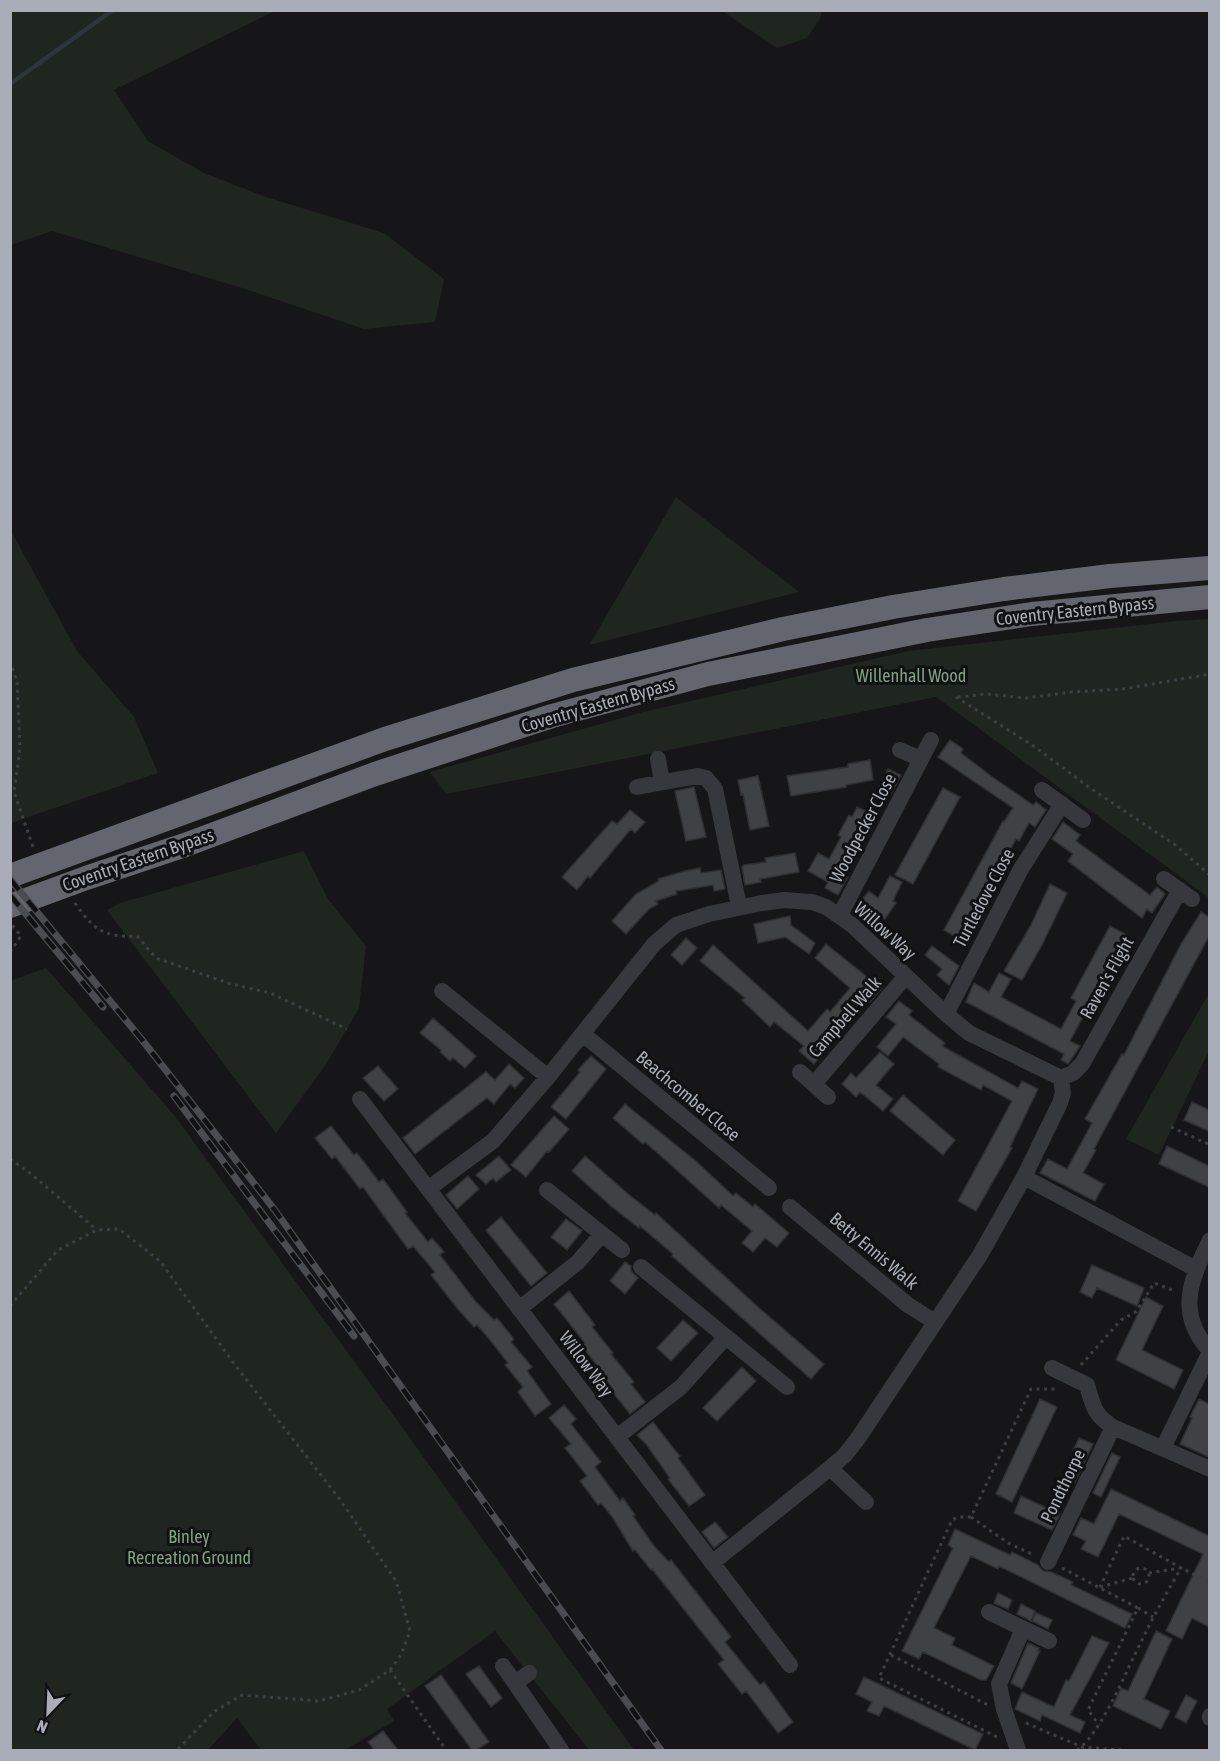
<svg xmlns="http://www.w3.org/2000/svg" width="1220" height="1761" font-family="'Asap Condensed',sans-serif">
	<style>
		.green { fill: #1e261f }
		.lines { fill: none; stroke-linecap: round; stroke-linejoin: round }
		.stream { stroke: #2c353c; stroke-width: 4.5 }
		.building { fill: #404145; stroke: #303034; stroke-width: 1.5 }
		.path { stroke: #3d3f44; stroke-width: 3; stroke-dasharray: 3 4.5; stroke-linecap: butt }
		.minor { stroke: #37383d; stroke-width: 16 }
		.highway { stroke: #63666e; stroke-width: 24 }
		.rail-casing { stroke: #4a4c52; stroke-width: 7 }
		.rail { stroke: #111113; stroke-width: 4.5; stroke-dasharray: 14; stroke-linecap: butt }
		.labels { text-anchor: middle; stroke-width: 6; stroke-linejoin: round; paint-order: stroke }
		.street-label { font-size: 18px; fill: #a8adb8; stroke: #111113 }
		.park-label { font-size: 18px; fill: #7fa381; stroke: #111113 }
	</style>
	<rect width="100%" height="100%" fill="#161618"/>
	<path class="green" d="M10,11H275L114,90L148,141L204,173L266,197L384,233L444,279L435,322L364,329L242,288L52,231L11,245Z
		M722,11H822L820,19L807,38L777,48Z
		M676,497L799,592L589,645Z
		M11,531L77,651L134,717L158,773L11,823Z
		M1209,619V898L936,697L446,794L430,772L643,712L908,651L1176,621Z
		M304,851L328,899L366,946L359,1008L327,1063L276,1133L107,910L120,903Z
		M46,968L174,1115L389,1409L634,1750H589L495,1631L387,1709L394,1721L345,1750H261L237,1718L208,1750H11L10,981Z
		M1209,993V1051L1159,1155L1126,1139Z"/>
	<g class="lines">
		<path class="stream" d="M10,84L113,10"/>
	</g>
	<path class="building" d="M950,740L963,749L961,753L991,776L1033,805L1036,802L1046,810L1035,827L1029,823L1019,841L1016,839L961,940L944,930L1003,821L1004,822L1013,808L938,757Z
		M870,760L873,780L846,785V787L791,796L787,776L848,767V764Z
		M888,769L901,775L891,794L879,787Z
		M758,776L769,826L750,830L743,794L741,795L738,780Z
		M694,787L706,837L686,841L675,791Z
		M943,788L960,797L913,884L895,875Z
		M857,807L870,813L856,844L853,843L837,871L848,877L838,895L825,888L828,882L808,871L818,853L829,859L841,837L838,835L849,815L852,817Z
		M630,810L645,822L635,833L631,829L590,878L588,876L577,890L562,877L612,821L617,824Z
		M1063,822L1080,835L1076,841L1150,895L1157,887L1165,894L1152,913L1147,909L1142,918L1068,861L1073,854L1052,839Z
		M795,853L799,872L760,879L761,882L745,885L742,867L744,865L766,862L765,858Z
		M700,868L701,873L721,870L725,889L714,891L713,885L676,891L677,894L656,901L658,904L649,909L626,934L612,921L636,894L659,881L658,879L685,871Z
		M890,876L902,882L893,901L896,903L885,919L874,911L869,917L856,907L869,891L878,898Z
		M1050,884L1067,893L1042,945L1022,980L1004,971L1031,925Z
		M1201,912L1209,917V936L1094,1149L1096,1150L1083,1173L1104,1184L1095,1201L1040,1173L1048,1159L1067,1169L1092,1123L1085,1119L1122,1054L1124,1055L1181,944Z
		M790,916L791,925L815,943L809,954L785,937L758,943L754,924Z
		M1110,926L1127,935L1070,1041L1080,1046L1068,1064L1061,1060L1064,1054L966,1002L974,983L989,992L999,973L1011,979L1001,997L1061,1029L1076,1001L1071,998Z
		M686,938L697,948L682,965L671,955Z
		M826,944L871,980L873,978L883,987L870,1002L861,995L818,1049L823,1053L814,1064L799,1051L804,1046L774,1022L770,1027L742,1000L745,998L700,961L713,945L808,1031L827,1009L830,1012L850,988L815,958Z
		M932,946L959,966L949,985L937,975L942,969L925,955Z
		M899,1001L912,1011L909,1015L945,1043L942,1046L1018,1088L1022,1081L1038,1089L1010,1147L1012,1148L976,1211L958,1201L1012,1101L983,1085L981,1090L938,1067L939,1064L903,1037L888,1056L877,1047L896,1024L886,1017Z
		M433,1018L476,1056L465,1068L453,1058L450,1061L440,1052L441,1050L420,1033Z
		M880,1052L894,1064L876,1085L893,1099L883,1111L860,1092L856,1097L842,1084L851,1073L856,1078Z
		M591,1056L606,1069L566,1119L551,1107L580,1072L578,1070Z
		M509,1064L524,1078L515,1088L510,1084L494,1104L487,1098L415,1154L403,1138L486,1072L495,1080Z
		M378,1066L398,1089L384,1101L363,1078Z
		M903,1095L955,1140L943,1155L890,1111Z
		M1192,1102L1209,1110V1131L1184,1120Z
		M625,1104L697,1162L733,1196L736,1193L753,1207L755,1204L789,1233L777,1247L765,1238L753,1252L742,1243L752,1231L721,1205L719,1208L670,1164L645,1142L643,1144L613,1118Z
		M554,1116L569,1129L549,1152L547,1151L526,1177L511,1165Z
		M331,1126L354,1155L357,1153L379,1182L383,1179L407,1212L405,1213L428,1242L432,1238L444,1252L440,1255L476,1302L494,1320L497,1318L505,1328L514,1339L511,1342L532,1367L527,1371L551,1404L535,1416L518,1392L523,1387L505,1365L508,1363L490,1340L477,1325L474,1327L457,1308L431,1275L435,1272L413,1246L408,1249L363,1187L360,1189L335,1156L332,1159L315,1138Z
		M1167,1146L1209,1166V1187L1159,1164Z
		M499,1156L511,1170L496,1182L493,1178L486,1184L476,1175Z
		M585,1156L628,1194L655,1215L656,1213L759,1308L824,1364L811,1379L672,1256L673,1254L640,1226L639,1228L611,1206L572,1171Z
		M468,1176L479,1189L457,1209L446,1195Z
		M501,1217L547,1273L531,1286L486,1230Z
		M566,1219L582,1231L567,1250L551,1237Z
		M625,1262L631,1266V1271L638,1278L625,1294L610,1281Z
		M1092,1265L1144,1288L1137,1306L1097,1288L1092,1298L1080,1292Z
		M569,1291L595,1325L592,1327L613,1353L611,1354L634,1382L631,1384L645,1402L630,1414L611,1390L613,1389L602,1376L604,1374L582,1346L585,1343L554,1304Z
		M1146,1297L1163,1306L1142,1350L1183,1370L1174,1389L1116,1360Z
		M683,1320L698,1333L671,1361L657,1348Z
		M742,1367L756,1381L717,1421L703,1408Z
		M1040,1399L1057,1407L1012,1502L996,1494Z
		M1199,1399L1209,1404V1457L1180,1444L1192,1418L1190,1417Z
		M564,1405L576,1419L571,1424L601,1462L595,1467L620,1501L623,1498L635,1515L633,1516L654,1546L669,1562L671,1560L731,1637L725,1642L760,1685L764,1682L793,1722L778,1733L746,1691L742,1694L718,1664L724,1660L652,1569L651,1570L635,1550L633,1551L613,1518L601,1503L598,1505L580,1481L587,1476L565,1448L571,1444L549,1418Z
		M653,1422L674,1449L680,1456L678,1458L705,1495L689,1506L668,1479L670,1478L646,1444L637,1435Z
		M1079,1438L1093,1444L1075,1482L1065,1477L1076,1453L1073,1451Z
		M1112,1453L1120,1457L1101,1497L1093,1493Z
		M1111,1489L1209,1536V1627L1192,1618L1182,1639L1166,1631L1203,1554L1119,1514L1098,1557L1081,1549L1086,1541L1073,1535L1081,1518L1094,1524Z
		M1021,1496L1060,1514L1052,1530L1014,1513Z
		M715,1522L728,1537L714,1548L702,1532Z
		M955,1529L1010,1555L1012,1552L1038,1565L1043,1571L1051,1572L1073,1582L1071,1585L1132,1614L1125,1628L999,1566L998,1569L971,1556L934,1628L955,1638L952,1645L994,1666L986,1680H981L923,1652L919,1659L902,1651L953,1548L948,1545Z
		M998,1593L1012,1600L1008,1609L994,1603Z
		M1021,1604L1035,1611L1031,1621L1017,1614Z
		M1036,1613L1052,1620L1048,1629L1032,1621Z
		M1156,1631L1172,1639L1144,1699L1170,1711L1161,1729L1113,1706L1121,1688L1128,1691Z
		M1092,1636L1109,1643L1070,1715L1085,1722L1080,1733L1042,1715L1040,1721L1015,1709L1022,1692L1054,1707L1066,1680L1069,1681Z
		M1028,1643L1039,1648L1038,1651H1040L1022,1689L1011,1683Z
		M479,1666L502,1698L491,1707L466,1674Z
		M441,1675L489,1742L476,1750H472L425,1686Z
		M864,1677L983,1734L975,1750L884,1706L879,1716L867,1711L872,1702L856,1694Z
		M1186,1695L1197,1701L1186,1723L1175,1717Z
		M383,1731L398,1750H374L368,1742Z"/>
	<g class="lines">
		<path class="path" d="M10,661L17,681L20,749L14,792L33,847
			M956,697L1035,747L1090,788L1174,844L1210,875
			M958,697L987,694L1026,698L1071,692L1123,689L1210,674
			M75,903C93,929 104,938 137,936L156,958L228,983L270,993L347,1029
			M10,952L21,936L12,925
			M1208,1065H1210
			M1171,1127L1210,1145
			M10,1159L31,1174L97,1230
			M10,1306L58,1250L97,1230L119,1229L160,1261L235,1365L338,1497L396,1581L410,1631L401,1655L390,1670L359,1690L319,1701L242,1695L215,1711L177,1750
			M1081,1365L1121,1320L1137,1311L1154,1283L1175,1291
			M971,1517L1008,1543L1034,1555
			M1133 1576a8 8 0 1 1 16 0a8 8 0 1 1-16 0Z
			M1062,1568L1138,1608L1088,1710L1099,1725
			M1149,1573L1181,1568L1210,1582
			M1100,1587L1133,1578
			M1138,1608L1153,1617
			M891,1655L988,1705
			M390,1670L446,1750
			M1026,1723L1082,1747L1121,1750
			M997,1737L879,1678L952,1520L958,1517H971L1031,1389H1057
			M1077,1750C1101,1734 1127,1669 1141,1642C1153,1617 1167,1592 1181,1568L1124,1536L1100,1587"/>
		<path class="minor" d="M900,750L921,759
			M658,759L662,782
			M637,787L697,776L706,778L715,789L739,906
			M1042,790L1083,820
			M1164,879L1192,899
			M840,915L931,740
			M442,991L548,1077
			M946,1014L1021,869L1062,804
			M583,1034L769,1188
			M800,1072L828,1097
			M1061,1078L1073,1073L1082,1064L1180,890
			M814,1084L906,976
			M360,1099L790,1665
			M1024,1177L1196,1269
			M428,1189L493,1141L548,1077L654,944L676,925L709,914L762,903L784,900L812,902L826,907L852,925L946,1014L969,1033L1061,1078L1063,1093L1060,1103L1024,1177L980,1255L859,1437L845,1455L830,1468L712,1563
			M547,1190L622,1250
			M790,1207L908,1305L935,1322
			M1210,1240C1190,1280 1176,1314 1210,1351
			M641,1267L787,1387
			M519,1309L578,1262L602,1234
			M1052,1368L1087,1385C1093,1406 1094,1415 1113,1427L1210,1469
			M617,1437L681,1387L726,1337
			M1163,1448L1210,1352
			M830,1468L866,1502
			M1048,1562L1113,1427
			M989,1612L1049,1641
			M503,1666L515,1683
			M529,1673L515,1683L561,1750
			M1210,1716V1718
			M1018,1750L1004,1709L999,1684L1023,1629"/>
		<path class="highway" d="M10,876L385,739L573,680L783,629L893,607L1004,589L1110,576L1210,568
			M10,906L86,878L185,845L375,774L552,716L708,674L927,630L1032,614L1210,597"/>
		<g class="rail-casing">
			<path id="rail" d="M10,879L143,1041L274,1209L661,1750
				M10,895L103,1007
				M174,1096L354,1336"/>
		</g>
		<use href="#rail" class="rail"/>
	</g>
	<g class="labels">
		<g class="street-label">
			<text transform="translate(1075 611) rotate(-6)" y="6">Coventry Eastern Bypass</text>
			<text transform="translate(598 705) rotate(-16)" y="6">Coventry Eastern Bypass</text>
			<text transform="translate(863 828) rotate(-62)" y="6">Woodpecker Close</text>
			<text transform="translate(138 860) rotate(-19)" y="6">Coventry Eastern Bypass</text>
			<text transform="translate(984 898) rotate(-62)" y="6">Turtledove Close</text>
			<text transform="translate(885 931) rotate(42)" y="6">Willow Way</text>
			<text transform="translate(1107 978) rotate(-61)" y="6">Raven's Flight</text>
			<text transform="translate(845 1017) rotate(-49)" y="6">Campbell Walk</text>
			<text transform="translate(688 1096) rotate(40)" y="6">Beachcomber Close</text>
			<text transform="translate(874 1251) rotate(40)" y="6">Betty Ennis Walk</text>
			<text transform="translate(586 1364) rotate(53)" y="6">Willow Way</text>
			<text transform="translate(1063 1486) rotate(-64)" y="6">Pondthorpe</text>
		</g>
		<g class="park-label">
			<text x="911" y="682">Willenhall Wood</text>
			<text x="189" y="1543">Binley<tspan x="189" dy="21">Recreation Ground</tspan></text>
		</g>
	</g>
	<rect width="1220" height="1761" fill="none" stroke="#a8adb8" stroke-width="24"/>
	<g transform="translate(48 1713) rotate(203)" stroke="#111113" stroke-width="4.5" paint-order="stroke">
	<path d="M0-4.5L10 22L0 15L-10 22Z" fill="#a8adb8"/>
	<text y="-9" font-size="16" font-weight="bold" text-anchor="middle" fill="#a8adb8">N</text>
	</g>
</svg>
